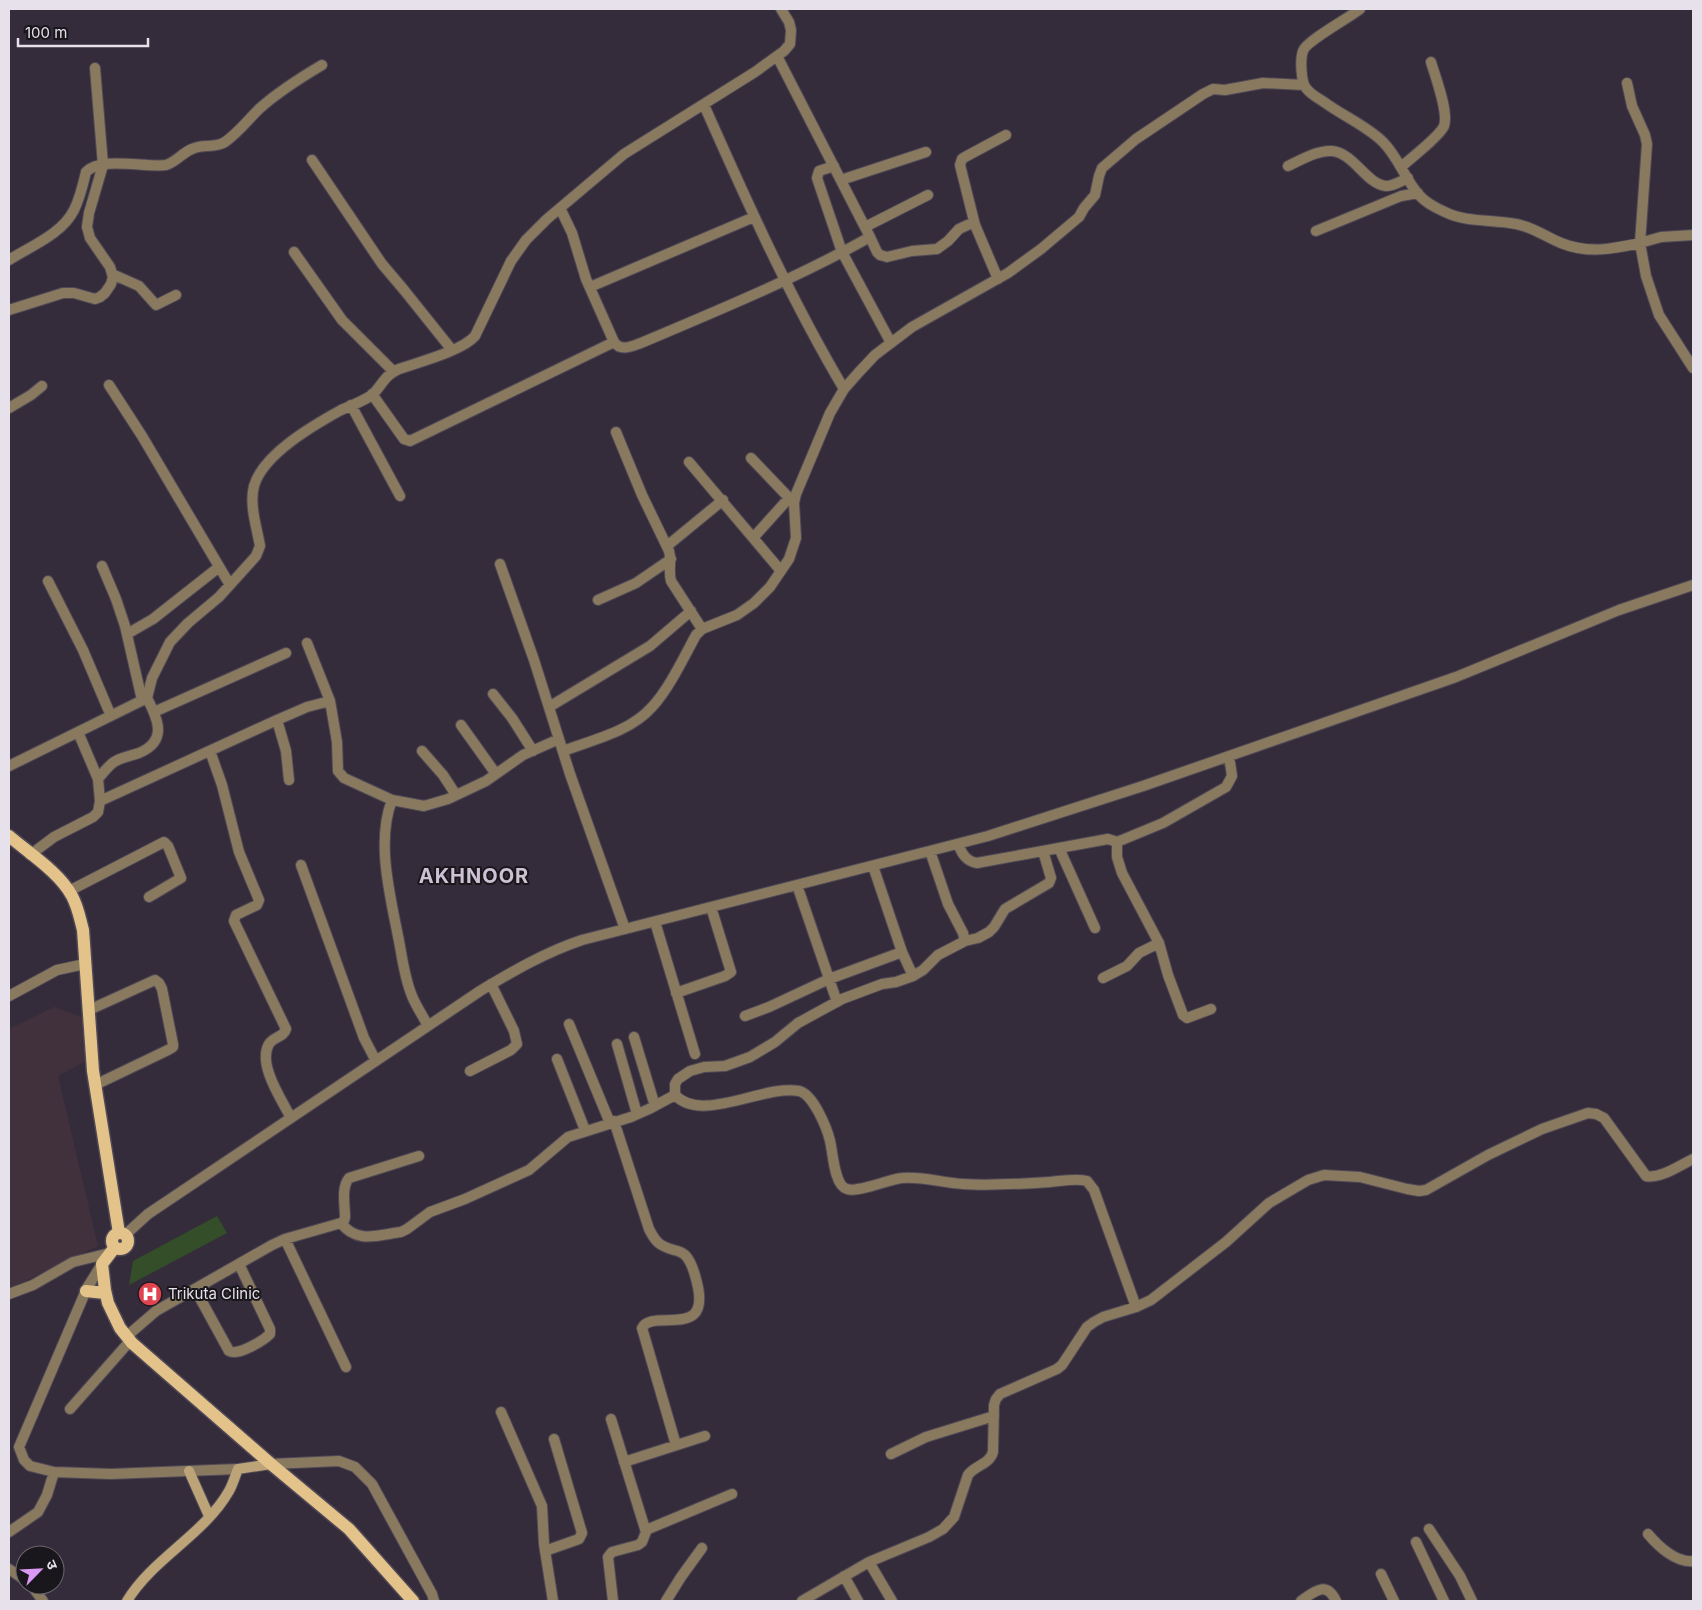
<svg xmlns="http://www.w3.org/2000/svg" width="1702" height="1610" font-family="Inter,'Noto Sans Devanagari',sans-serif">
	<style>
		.education { fill: #41313d }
		.green { fill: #334e28 }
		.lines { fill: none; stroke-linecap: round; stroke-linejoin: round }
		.street-casing { stroke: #504956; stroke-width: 12 }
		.secondary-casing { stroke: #504956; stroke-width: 12 }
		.primary-casing { stroke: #504956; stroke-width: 15 }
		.street { stroke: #897a5f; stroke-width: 10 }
		.secondary { stroke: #bca378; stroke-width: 10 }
		.primary { stroke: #e4c38b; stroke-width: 12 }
		.labels { text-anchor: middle; stroke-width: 4; stroke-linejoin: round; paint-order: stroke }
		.poi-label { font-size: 15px; fill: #e6e1ea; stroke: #19161c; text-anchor: start }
		.district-label { font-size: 20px; font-weight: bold; letter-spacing: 1px; fill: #ccc2d4; stroke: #19161c }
	</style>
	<rect width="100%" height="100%" fill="#342c3a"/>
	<path class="education" d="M54,1007L84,1018L88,1060L58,1076L98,1246L9,1289V1029Z"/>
	<path class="green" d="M217,1216L227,1233L129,1285L133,1261Z"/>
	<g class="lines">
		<g class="street-casing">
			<path id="street" d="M1360,9C1349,18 1306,41 1303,51C1300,59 1301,82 1306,88C1310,94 1318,98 1324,102C1343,116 1367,126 1383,142C1399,158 1405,180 1420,196C1426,203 1436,208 1445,212C1467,223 1493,219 1516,224C1533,227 1546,237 1561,243C1588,254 1613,249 1640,243L1646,276L1659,315L1693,368
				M1627,83L1632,106L1645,135L1647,144L1640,243L1661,237L1693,235
				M704,105C747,202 790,298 844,389
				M312,160L382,264L404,290L452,350
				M834,166L819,171L817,178L842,252L891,343
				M1288,166C1301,160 1317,150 1332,151C1354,153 1366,184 1386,186C1394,186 1401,181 1408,178
				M1401,167C1411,158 1439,137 1444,126C1449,112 1435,76 1431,62
				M841,180L926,152
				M865,227L928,195
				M1316,231L1401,196L1418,193
				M870,237L877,252L880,255L887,257L912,251L937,249L948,241L959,229L974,222
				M294,252L342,320L394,372
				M9,260C31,246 62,234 74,210C80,198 83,185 86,172C101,156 146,168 166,165C176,162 182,153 192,149C203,143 214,149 225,142C238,133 248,120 259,109C278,92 300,78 322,65
				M112,274L139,286L156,305L176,295
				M998,279L975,225L960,165L962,159L965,157L1006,135
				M590,287L754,217
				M9,310L63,293H74L95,299L100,297L105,293L111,284L113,277L110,267L90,238L87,227L89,213L103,165L95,68
				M614,342C621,352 632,346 641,343C719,310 797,278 870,237L777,56
				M109,385L142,436L230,585
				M372,394L404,439L410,441L614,342L586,279L572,233L560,208
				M351,405L400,496
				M9,408L31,395L42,386
				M751,458L794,503
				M689,462L781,571
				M754,537L789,498
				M667,546L723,500
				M500,564L534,660L570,774L625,929
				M102,566L116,599L125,626L142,700
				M48,581L83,650L111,716
				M598,600L636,583L671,559
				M702,629L737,615L754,603L770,587L789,559L796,538L794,503L796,494L830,413L844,389L859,372L875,355L912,327L1008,273L1041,249L1079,217L1084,208L1095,195L1099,176L1102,168L1136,139L1203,94L1213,89L1225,90L1263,83L1304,85
				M127,634L153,619L219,567
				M307,643L330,701L337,742L338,771L344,778L392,800L424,806L448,799L486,781L523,755L559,739
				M493,694L512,718L533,751
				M147,698L152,678L170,642L188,623L219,597L256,556L260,546C257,528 249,505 254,486C263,454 314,425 341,410C351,406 363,401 372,395C382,386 384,375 399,369C419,362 462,351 475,336L511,261L526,240L547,219L624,154L755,72L784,51L790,44L791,30L789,22L781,9
				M549,707L650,646L691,611
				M154,712L286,653
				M277,720L286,751L289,780
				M461,725L496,774
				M78,732L98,779L100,801
				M210,751L222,785L239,852L259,900L257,905L236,915L234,921L286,1029C284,1037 273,1037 269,1044C257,1064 282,1100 291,1118
				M422,751L443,775L456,795
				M563,751C592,740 630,732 652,707C669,689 684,657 696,635L702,629L671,581C668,571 672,561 669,551L642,495L616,432
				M9,766L147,698C158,719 168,741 139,753C131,756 122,757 114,762C108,766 103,773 98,779
				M392,800C376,841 390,895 398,936C402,955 404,977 412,996C416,1006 423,1016 428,1026
				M1117,842L1163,823L1226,787L1232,776L1229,756
				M958,844C962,854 966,861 977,863L1108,839L1117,842V857L1122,873L1159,943L1168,975L1183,1015L1187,1018L1211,1009
				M1059,848L1095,928
				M930,851L948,904L963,933L965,941L938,955L923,970L913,976L896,982L882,984L842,999L798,1023L775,1042L750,1057L725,1066L704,1067L690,1071L678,1079L675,1084V1095C702,1124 764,1084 799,1091C813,1094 827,1128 830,1141C833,1152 834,1186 847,1189C858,1193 889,1179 902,1178C922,1176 943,1183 963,1184C991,1186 1021,1184 1050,1182C1062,1181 1076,1178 1087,1181L1094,1190L1136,1307
				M30,855L54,837L93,817L98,812L100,801L277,720L307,707L330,701
				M301,865L364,1038L376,1061
				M873,866L902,952L913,976
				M797,885L837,1002
				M69,891L164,842L168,846L181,878L149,897
				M655,922L695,1054
				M965,941L978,938L989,932L994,927L1005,909L1049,883L1051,878L1043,851
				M1103,978L1127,966L1139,953L1159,943
				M676,993L725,976L731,972L711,907
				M9,996L57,970L85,964
				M89,1010L155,980L159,983L162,989L173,1044V1047L168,1050L95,1085
				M745,1016L769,1007L829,979L902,952
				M569,1024L610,1123
				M634,1037L655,1106
				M617,1044L637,1114
				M557,1059L585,1130
				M470,1071L511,1050L517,1044L514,1031L491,984
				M614,1121L649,1229C656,1243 660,1246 674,1250C678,1251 682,1252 685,1255C691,1261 694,1271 696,1279C714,1343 653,1307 642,1328L676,1445
				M341,1223C357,1244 378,1235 401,1232L407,1229L430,1212L465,1199L529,1170L568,1137L631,1117L649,1109L675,1095
				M125,1235L148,1214L480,991C513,971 546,952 582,940L988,836L1143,786L1456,677L1619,610L1693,585
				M285,1239L346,1367
				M102,1264L87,1288L19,1447L24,1460L30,1466L54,1472L111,1474L238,1469
				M195,1289L229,1351C238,1356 263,1341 270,1334V1329L239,1264
				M9,1294L33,1285L73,1262L110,1253
				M127,1336L156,1311L272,1245L285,1239L341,1223L344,1221L345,1217C345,1205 341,1188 349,1178L419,1156
				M70,1409L130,1341
				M501,1412L542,1506L544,1544L553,1601
				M611,1419L646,1532L642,1542L638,1545L612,1552L608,1557L613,1601
				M891,1454L926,1437L994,1416
				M624,1462L705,1436
				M271,1464L339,1461L355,1467L372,1484L432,1594L434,1601
				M1429,1529L1460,1576L1472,1601
				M646,1530L732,1494
				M9,1532L38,1512L47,1495L54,1472
				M1648,1534C1658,1546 1676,1563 1693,1561
				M1416,1542L1444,1601
				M545,1551L579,1539L582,1533L554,1439
				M869,1562L892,1601
				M9,1569L25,1580
				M1381,1574L1394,1601
				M844,1576L858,1601
				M31,1585L43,1601
				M666,1601L681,1577L702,1548
				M802,1601L869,1562L929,1537L943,1529L954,1517L968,1475C975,1465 989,1465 993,1452L994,1405L996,1399L1000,1394L1057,1369L1062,1365L1087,1327L1094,1322L1103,1317L1136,1307L1151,1300L1226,1242L1269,1203L1308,1180L1324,1175L1360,1177L1407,1189L1419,1191L1426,1190L1488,1155L1542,1129L1588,1113L1596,1114L1604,1118L1646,1176C1661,1179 1680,1165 1693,1159
				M1301,1601C1314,1592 1326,1580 1336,1601"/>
		</g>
		<g class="secondary-casing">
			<path id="secondary" d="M189,1471L209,1516
				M127,1601C153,1558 204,1535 229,1491C233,1484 235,1476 238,1469L271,1464"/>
		</g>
		<g class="primary-casing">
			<path id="primary" d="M9,836C29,853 60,873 72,896C78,907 80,919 83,930L93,1071L119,1233
				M112 1241a8 8 0 1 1 16 0a8 8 0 1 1-16 0Z
				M115,1247L102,1264L105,1290L108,1303L120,1328L132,1343L271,1464L349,1529L413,1601
				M86,1291L105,1293"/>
		</g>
		<use href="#street" class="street"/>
		<use href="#secondary" class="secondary"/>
		<use href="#primary" class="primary"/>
	</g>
	<defs>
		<g id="hospital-disc" transform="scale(1.25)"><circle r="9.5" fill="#e0444e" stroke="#19161c"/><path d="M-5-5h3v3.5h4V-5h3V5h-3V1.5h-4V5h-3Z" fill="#fff"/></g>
	</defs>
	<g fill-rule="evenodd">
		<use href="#hospital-disc" x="150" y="1294"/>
	</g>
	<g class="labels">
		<g class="poi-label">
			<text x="168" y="1299">Trikuta Clinic</text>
		</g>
		<g class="district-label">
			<text x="474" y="883">AKHNOOR</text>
		</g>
	</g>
	<rect width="1702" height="1610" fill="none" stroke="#e6e1ea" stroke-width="20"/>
	<g transform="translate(40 1570) rotate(66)"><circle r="24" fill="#19161c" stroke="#6b676e"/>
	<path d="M0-4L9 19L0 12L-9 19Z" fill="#dc99f4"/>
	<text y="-8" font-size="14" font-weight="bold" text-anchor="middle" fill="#e6e1ea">उ</text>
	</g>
	<path d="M18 38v8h130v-8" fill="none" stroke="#e6e1ea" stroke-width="2.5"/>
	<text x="25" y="38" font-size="15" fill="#e6e1ea" stroke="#19161c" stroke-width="4" paint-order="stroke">100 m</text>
</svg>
